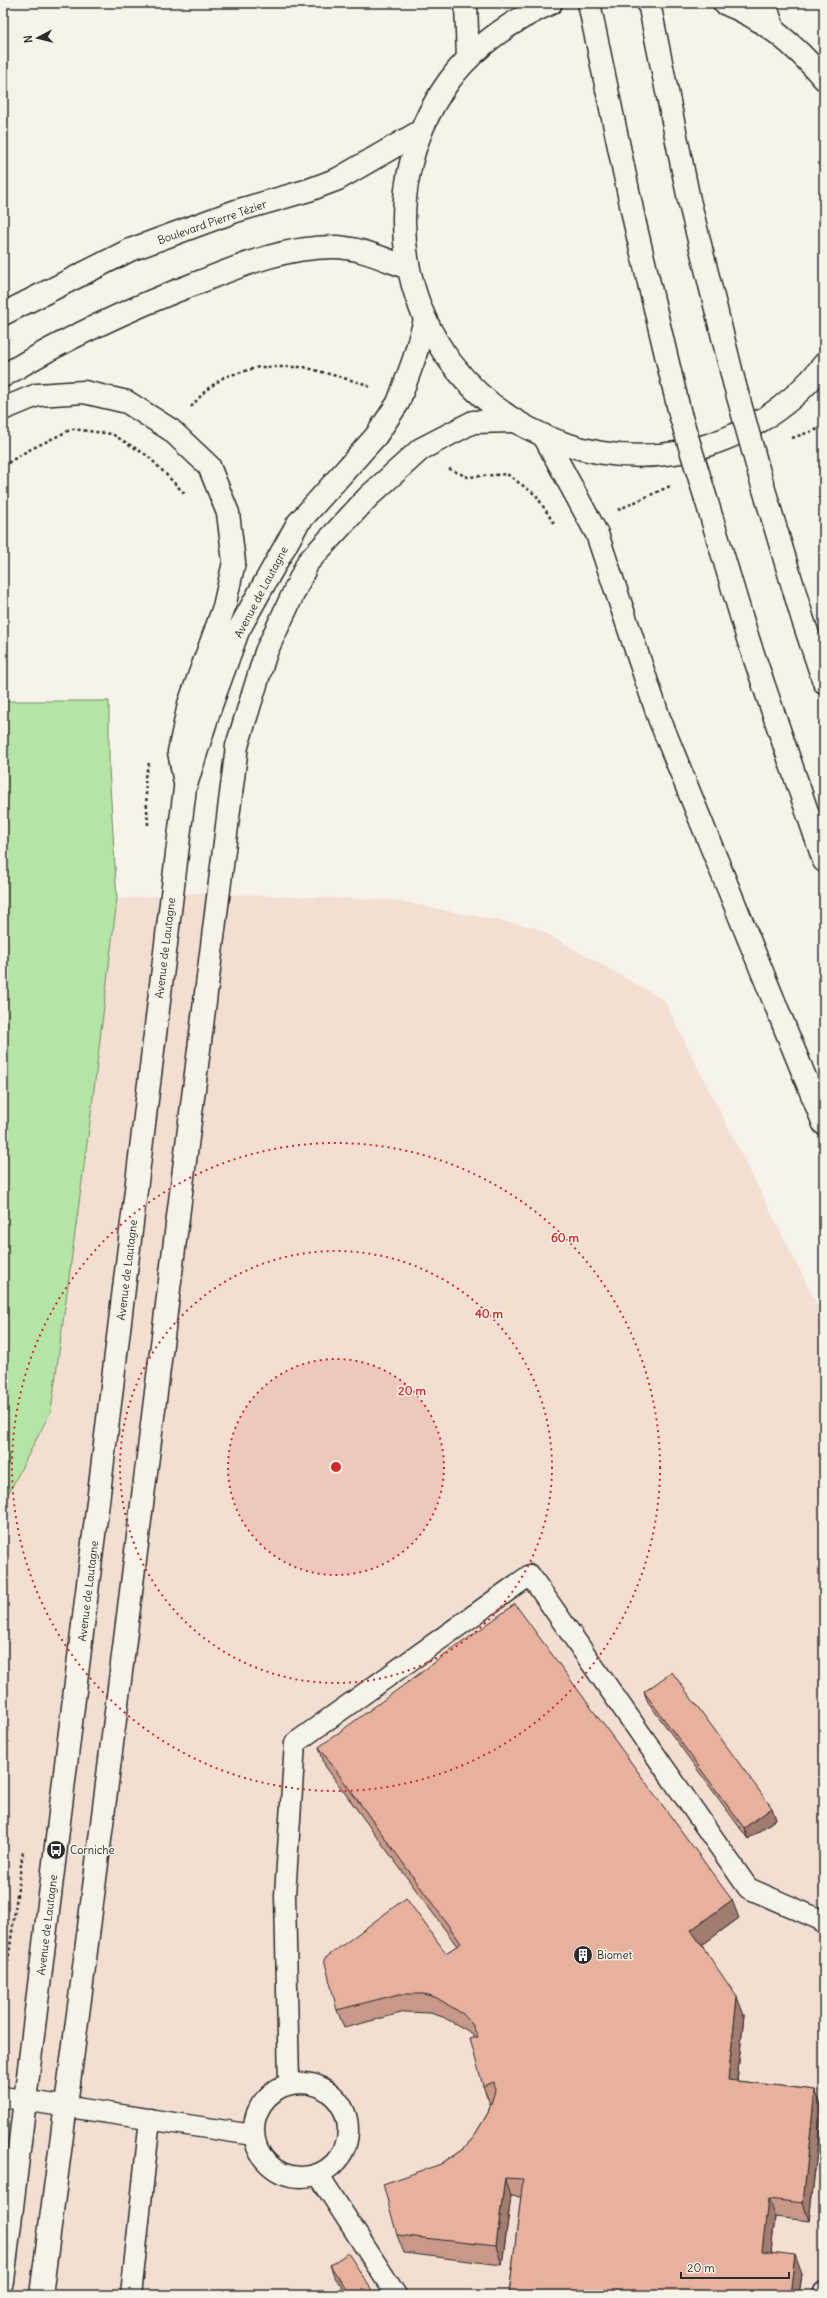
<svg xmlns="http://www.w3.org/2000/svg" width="827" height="2298" font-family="Delius,sans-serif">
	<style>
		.built { fill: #f2dfd2 }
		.green { fill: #b5e5a4; stroke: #708868 }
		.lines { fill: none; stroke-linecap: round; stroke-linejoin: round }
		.lane-casing { stroke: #2b2b2b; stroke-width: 23 }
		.street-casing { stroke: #2b2b2b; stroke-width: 25 }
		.primary-casing { stroke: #2b2b2b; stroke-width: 25 }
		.highway-casing { stroke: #2b2b2b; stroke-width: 25 }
		.path { stroke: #2b2b2b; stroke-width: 2.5; stroke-dasharray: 3 3; stroke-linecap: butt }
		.lane { stroke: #f7f3e8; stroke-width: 20 }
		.street { stroke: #f7f3e8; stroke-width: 22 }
		.primary { stroke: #f7f3e8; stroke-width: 22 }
		.highway { stroke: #f7f3e8; stroke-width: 22 }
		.highway-bridge-casing { stroke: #2b2b2b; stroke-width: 25; stroke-linecap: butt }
		.highway-bridge { stroke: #f7f3e8; stroke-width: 22 }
		.wall { fill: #c89888; stroke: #2b2b2b }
		.shaded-wall { fill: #a27c6f; stroke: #2b2b2b }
		.building { fill: #e8b19e; stroke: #2b2b2b }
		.ring { fill: none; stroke: #d62828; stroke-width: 2; stroke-dasharray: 2 4 }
		.labels { text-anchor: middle; stroke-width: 3; stroke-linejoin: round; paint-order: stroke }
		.street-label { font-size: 11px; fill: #2b2b2b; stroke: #f7f3e8 }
		.poi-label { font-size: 11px; fill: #2b2b2b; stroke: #f7f3e8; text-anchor: start }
		.centre { fill: #d62828; stroke: #f7f3e8; stroke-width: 2 }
		.ring-label { font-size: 12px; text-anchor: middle; font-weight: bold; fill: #d62828; stroke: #f7f3e8; stroke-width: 3; stroke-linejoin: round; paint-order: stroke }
	</style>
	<rect width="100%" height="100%" fill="#f7f3e8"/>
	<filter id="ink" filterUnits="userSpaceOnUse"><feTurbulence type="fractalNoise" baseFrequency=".025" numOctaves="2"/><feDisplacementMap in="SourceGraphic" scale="8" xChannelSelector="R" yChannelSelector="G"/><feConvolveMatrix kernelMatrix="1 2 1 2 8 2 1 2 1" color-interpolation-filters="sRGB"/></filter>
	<g filter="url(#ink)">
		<path class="built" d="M194,893L392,900L537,928L664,1000L824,1318V2295H3V1504L51,1411L117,899Z"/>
		<path class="green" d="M3,701H109V768L117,899L91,1114L51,1411L3,1504Z"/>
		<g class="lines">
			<g class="lane-casing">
				<path id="lane" d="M289,2083L285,1895L295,1743L530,1575L748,1888L821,1920L824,1924
					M254 2130a47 47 0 1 1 94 0a47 47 0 1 1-94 0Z
					M3,2097L253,2135
					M318,2174L396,2295
					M131,2295L150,2119
					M824,2295V2292"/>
			</g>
			<g class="street-casing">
				<path id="street" d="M3,409L37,395L84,392L127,402L171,430L209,466L228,513L234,562L224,607L189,704L179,752L185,783
					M3,2281L185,788L210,708L238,631L298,523L376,436L398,403L414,359L425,320
					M41,2295L81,1991L237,746L266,652L308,562L368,497L421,449L473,422L514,421"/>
			</g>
			<g class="primary-casing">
				<path id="primary" d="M551,3C511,21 475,46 449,81C366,196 401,361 528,428C573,452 625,461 675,453C734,443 788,411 824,364
					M724,3C765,19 796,46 824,79
					M3,314L130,250L236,211L309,190L338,179L421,131
					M3,376C66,338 133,307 202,281C244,264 287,247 333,247C359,247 384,259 408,268"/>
			</g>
			<g class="highway-casing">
				<path id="highway" d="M466,3L468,59
					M589,3L635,224L680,414
					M649,3L689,200L734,382
					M765,3L773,28
					M544,436L597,534L659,718L824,1124
					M760,476L803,620L824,682
					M706,499L748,639L824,861"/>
			</g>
			<path class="path" d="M191,407L206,390L224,377L259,367H304L365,384L371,388
				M792,438L824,427
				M3,466L27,451L72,429L112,434L148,456L186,495
				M449,469L468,477L507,474L536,495L553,522L557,523
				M618,510L670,486
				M148,825L145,777L149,763
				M3,1998L23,1851"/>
			<use href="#lane" class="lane"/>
			<use href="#street" class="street"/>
			<use href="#primary" class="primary"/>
			<use href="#highway" class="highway"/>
			<g class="highway-bridge-casing">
				<path id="highway-bridge" d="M734,382L760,476
					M680,414L706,499"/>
			</g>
			<use href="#highway-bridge" class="highway-bridge"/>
		</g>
		<path class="wall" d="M644,1692L776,1819L748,1839L648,1702Z
			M319,1747L739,1918L702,1945L744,2015L737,2081L815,2090L822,2108L809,2221L775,2217L771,2252L802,2274L799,2295H509L521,2197L511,2196L502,2265L404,2253L397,2235L441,2164L464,2148L473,2138L488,2113L491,2103L490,2104L483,2086L475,2038L470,2032L443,2017L430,2013L405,2012L344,2028L337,2010L446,1953L457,1946L325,1766Z
			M330,2265L375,2295H347L334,2276Z"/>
		<path class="shaded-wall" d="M772,1808L776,1819L748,1839L744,1828Z
			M732,1900L739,1918L698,1948L691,1930Z
			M737,1997L744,2015L735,2099L728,2080Z
			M815,2090L822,2108L809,2221L803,2203Z
			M505,2178L511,2196L502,2265L496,2246Z
			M768,2199L775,2217L769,2270L762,2251Z
			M795,2255L802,2274L799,2295H790Z"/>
		<path class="building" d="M515,1604L732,1900L691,1930L737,1997L728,2080L815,2090L803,2203L768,2199L762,2251L795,2255L790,2295H509L523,2179L505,2178L496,2246L397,2235L383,2184L441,2164L464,2148L473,2138L488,2113L495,2091L494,2082L483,2086L470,2039L478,2037L472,2024L463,2014L437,1998L424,1994H399L337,2010L324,1959L406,1898L446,1953L461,1943L319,1747Z
			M672,1672L772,1808L744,1828L644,1692Z
			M348,2253L375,2295H350L330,2265Z"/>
	</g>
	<circle cx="336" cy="1467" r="108" fill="#d62828" fill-opacity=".12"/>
	<g class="ring">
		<circle cx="336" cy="1467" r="108"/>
		<circle cx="336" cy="1467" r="216"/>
		<circle cx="336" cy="1467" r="324"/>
	</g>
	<defs>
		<g id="bus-disc" transform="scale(1)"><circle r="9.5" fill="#2b2b2b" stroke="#f7f3e8"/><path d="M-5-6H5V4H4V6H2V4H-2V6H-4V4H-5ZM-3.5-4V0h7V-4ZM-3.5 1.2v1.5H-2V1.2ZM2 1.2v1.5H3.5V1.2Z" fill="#fff"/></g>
		<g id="building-disc" transform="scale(1)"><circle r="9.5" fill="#2b2b2b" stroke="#f7f3e8"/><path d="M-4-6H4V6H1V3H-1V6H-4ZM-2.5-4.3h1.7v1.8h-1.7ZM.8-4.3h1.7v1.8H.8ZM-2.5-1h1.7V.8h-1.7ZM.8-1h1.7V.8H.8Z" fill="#fff"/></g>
	</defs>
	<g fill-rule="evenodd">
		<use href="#bus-disc" x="56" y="1850"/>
		<use href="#building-disc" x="583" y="1955"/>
	</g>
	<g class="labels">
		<g class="street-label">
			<text transform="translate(212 222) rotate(-19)" y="4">Boulevard Pierre Tézier</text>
			<text transform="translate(261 592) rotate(-62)" y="4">Avenue de Lautagne</text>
			<text transform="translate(165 948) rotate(-83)" y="4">Avenue de Lautagne</text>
			<text transform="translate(127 1270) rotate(-83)" y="4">Avenue de Lautagne</text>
			<text transform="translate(88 1591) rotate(-83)" y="4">Avenue de Lautagne</text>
			<text transform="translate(47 1925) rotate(-83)" y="4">Avenue de Lautagne</text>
		</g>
		<g class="poi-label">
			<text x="70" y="1854">Corniche</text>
			<text x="597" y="1959">Biomet</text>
		</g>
	</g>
	<circle cx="336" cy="1467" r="6" class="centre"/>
	<g class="ring-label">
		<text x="565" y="1242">60 m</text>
		<text x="489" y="1318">40 m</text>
		<text x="412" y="1395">20 m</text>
	</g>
	<rect width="827" height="2298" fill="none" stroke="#f7f3e8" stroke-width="16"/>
	<rect x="8" y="8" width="811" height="2282" fill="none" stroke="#2b2b2b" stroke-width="1.5" filter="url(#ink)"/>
	<g transform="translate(38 38) rotate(263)" stroke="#f7f3e8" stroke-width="3" paint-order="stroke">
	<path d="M0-3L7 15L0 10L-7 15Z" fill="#2b2b2b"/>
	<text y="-6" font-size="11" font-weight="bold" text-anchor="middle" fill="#2b2b2b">N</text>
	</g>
	<path d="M681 2272v6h108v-6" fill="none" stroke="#2b2b2b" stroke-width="2"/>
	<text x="687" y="2272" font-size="12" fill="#2b2b2b" stroke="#f7f3e8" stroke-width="3" paint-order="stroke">20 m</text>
</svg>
